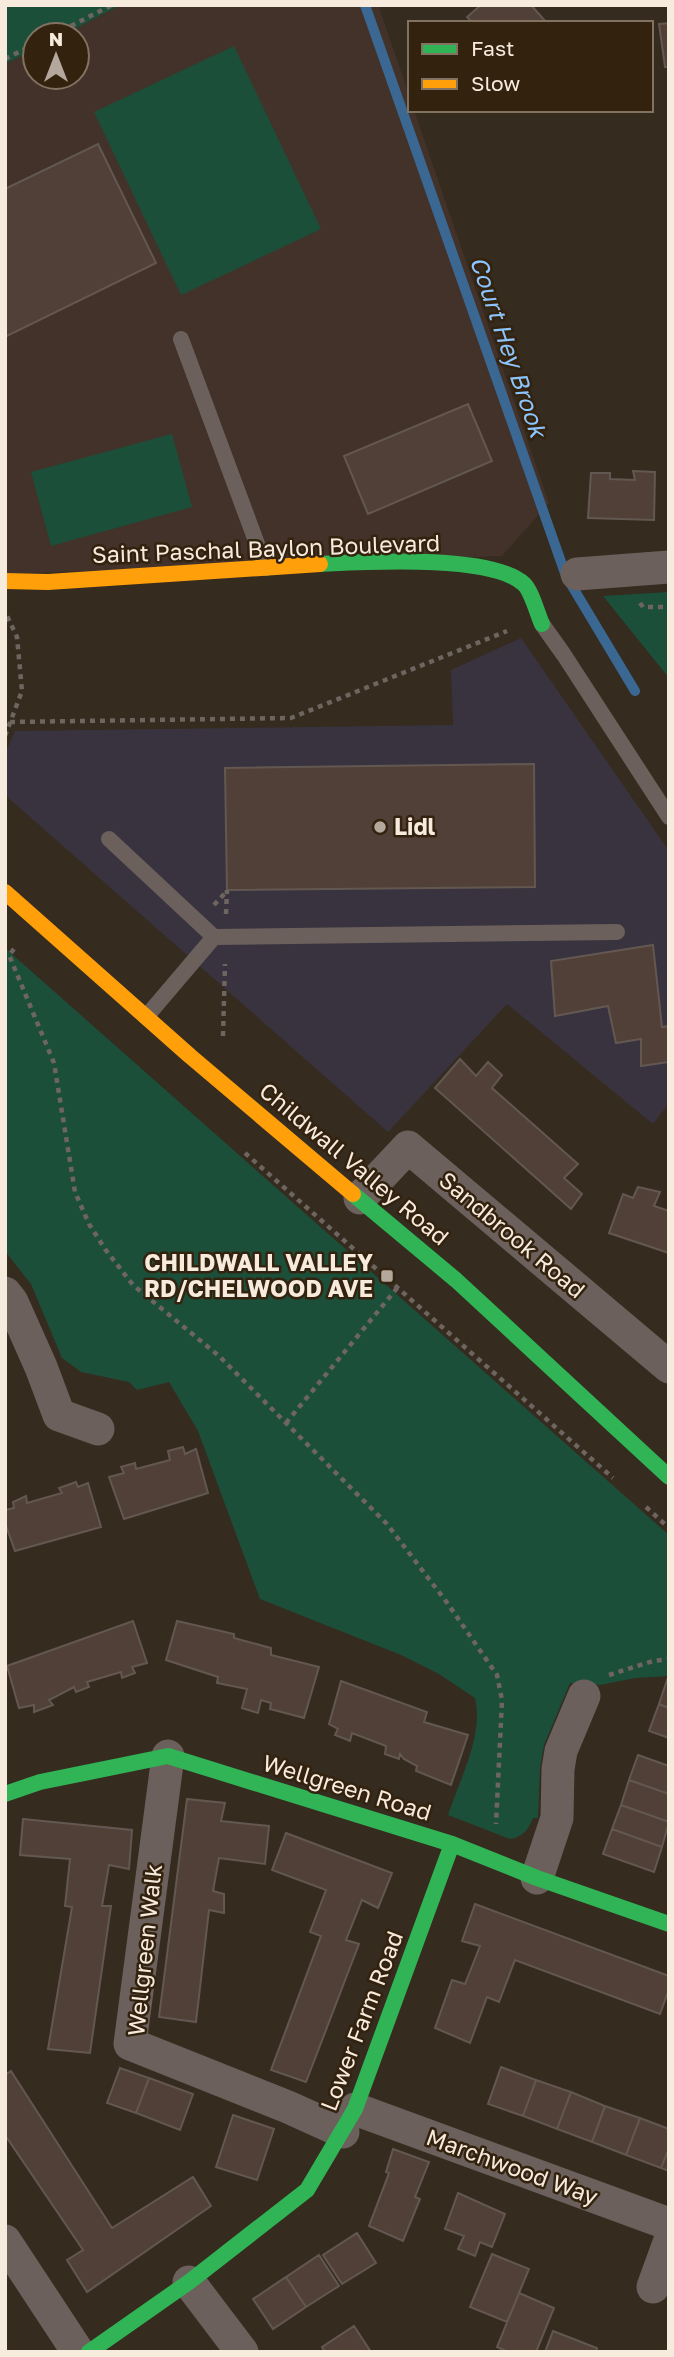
<svg xmlns="http://www.w3.org/2000/svg" width="674" height="2357" font-family="'Golos Text',sans-serif">
	<style>
		.commercial { fill: #39333f }
		.education { fill: #423229 }
		.green { fill: #1c4f3a }
		.lines { fill: none; stroke-linecap: round; stroke-linejoin: round }
		.stream { stroke: #3a6893; stroke-width: 10 }
		.building { fill: #514038; stroke: #635851; stroke-width: 2 }
		.path { stroke: #6e6560; stroke-width: 4.5; stroke-dasharray: 5 5; stroke-linecap: butt }
		.lane { stroke: #6b605b; stroke-width: 16 }
		.street { stroke: #6b605b; stroke-width: 33 }
		.fast { stroke: #30b455; stroke-width: 16 }
		.slow { stroke: #ff9f0a; stroke-width: 16 }
		.poi-dot { fill: #b3a89b; stroke: #33220e; stroke-width: 2.5 }
		.labels { text-anchor: middle; stroke-width: 5; stroke-linejoin: round; paint-order: stroke }
		.street-label { font-size: 23px; fill: #f7ebde; stroke: #33220e }
		.poi-label { font-size: 23px; font-weight: bold; fill: #f7ebde; stroke: #33220e; text-anchor: start }
		.water-label { font-size: 24px; font-style: italic; fill: #8cc5fe; stroke: #33220e }
	</style>
	<rect width="100%" height="100%" fill="#352b1f"/>
	<path class="commercial" d="M521,638L669,851V1103L653,1124L507,1004L388,1132L5,795V754L15,731L453,725L451,670Z"/>
	<path class="education" d="M121,5H378L410,97V110H414L549,503L502,556L5,574V64L35,49V77H77V35H63Z"/>
	<path class="green" d="M5,5H121L63,35H35V49L5,64Z
		M234,46L321,229L181,295L94,112Z
		M172,434L192,507L51,546L31,472Z
		M669,592V678L603,596Z
		M5,948L669,1535V1676L635,1678L600,1685L570,1683L544,1745L540,1768L538,1818H533C529,1829 522,1838 510,1839L448,1815C460,1779 484,1734 475,1698L439,1674L401,1655L260,1599L198,1431L169,1382L137,1390L129,1382L81,1372L62,1358L31,1284L5,1251Z"/>
	<g class="lines">
		<path class="stream" d="M365,5L566,576L635,691"/>
	</g>
	<path class="building" d="M481,5H531L547,23H473L467,17Z
		M669,23V67H665L659,24Z
		M98,144L156,263L5,337V189Z
		M468,404L492,461L368,514L344,456Z
		M633,471L655,472L654,520L588,518L591,473H610V479L635,480Z
		M534,764L535,887L227,890L225,768Z
		M653,945L662,1027L669,1026V1062L641,1066V1039L616,1043L608,1006L555,1016L551,961Z
		M460,1059L476,1076L488,1062L502,1075L492,1088L578,1164L564,1178L582,1194L571,1209L435,1088Z
		M638,1187L660,1192L654,1206L669,1211V1253L609,1233L623,1194L633,1198Z
		M183,1447L185,1454L196,1449L208,1493L124,1519L109,1477L124,1473L121,1467L135,1463L136,1469L170,1460L168,1451Z
		M76,1482L78,1487L88,1483L101,1527L15,1551L5,1523V1510L14,1508L13,1502L26,1496L27,1503L62,1493L59,1488Z
		M133,1621L147,1663L132,1667L135,1673L122,1678L121,1672L87,1682L89,1687L76,1692L74,1687L49,1700L53,1705L34,1712V1705L19,1708L7,1666Z
		M177,1621L234,1634V1638L271,1648V1655L319,1667L304,1718L270,1709L271,1703L261,1700L258,1713L242,1708L247,1689L217,1683L218,1677L166,1660Z
		M668,1677L669,1678V1708L659,1704Z
		M341,1681L427,1712L424,1722L468,1735L451,1785L416,1771L417,1766L404,1759L400,1754L399,1759L385,1754L386,1746L352,1733L350,1741L335,1735L338,1729L329,1724Z
		M659,1704L669,1708V1738L649,1731Z
		M638,1755L669,1766V1794L629,1780Z
		M629,1780L669,1794V1822L621,1805Z
		M187,1799L225,1803L221,1821L269,1826L265,1864L219,1858L213,1891L224,1894V1913L209,1910L196,2022L159,2017Z
		M621,1805L669,1822L662,1847L612,1829Z
		M23,1819L132,1830L129,1869L109,1865L102,1906H111L90,2053L48,2049L72,1907L65,1906L70,1859L20,1855Z
		M612,1829L662,1847L654,1872L603,1854Z
		M286,1833L392,1873L378,1908L362,1900L346,1940L359,1944L306,2082L271,2070L321,1936L310,1932L326,1890L272,1870Z
		M475,1904L669,1976V1989L660,2014L515,1960L499,2002L487,1997L470,2043L435,2028L452,1980L465,1984L480,1946L462,1941Z
		M501,2067L536,2080L523,2116L488,2104Z
		M120,2068L149,2078L136,2113L107,2103Z
		M11,2071L112,2228L193,2177L211,2206L87,2292L67,2260L83,2250L5,2135V2075Z
		M149,2078L193,2094L180,2130L136,2113Z
		M536,2080L571,2092L557,2129L523,2116Z
		M571,2092L605,2106L592,2142L557,2129Z
		M605,2106L640,2118L626,2155L592,2142Z
		M233,2115L274,2129L257,2180L216,2167Z
		M640,2118L669,2129V2148L661,2168L626,2155Z
		M669,2148V2171L661,2168Z
		M393,2149L429,2162L415,2197L420,2199L403,2241L369,2226L389,2173L386,2172Z
		M458,2193L505,2214L492,2247L480,2242L475,2256L458,2249L464,2236L445,2229Z
		M357,2233L376,2263L342,2284L323,2255Z
		M492,2254L529,2269L507,2322L470,2307Z
		M319,2255L339,2286L306,2307L286,2277Z
		M286,2277L306,2307L273,2329L253,2299Z
		M519,2293L554,2308L536,2352H508L497,2347Z
		M354,2326L371,2352H325L322,2347Z
		M553,2331L597,2348L596,2352H545Z"/>
	<g class="lines">
		<path class="path" d="M53,35L112,5
			M5,59L35,44
			M640,603L643,607H669
			M10,722L291,718L507,631
			M5,736L22,691L17,637L7,616
			M214,905L227,891
			M226,914L227,890
			M14,949L9,955L54,1063L75,1192L89,1224L105,1249L133,1285L219,1356L387,1524L448,1604L497,1675L502,1700L496,1824
			M223,1036L225,964
			M245,1153L613,1478
			M286,1423L398,1287
			M646,1507L669,1528
			M609,1675L653,1661L669,1659"/>
		<path class="lane" d="M181,339L266,568
			M542,624L564,655L669,817
			M109,839L214,937
			M146,1017L214,937L617,932"/>
		<path class="street" d="M577,574L669,567
			M360,1198L408,1147L669,1367
			M5,1293L12,1302L41,1367L59,1415L98,1429
			M168,1756L130,2044L288,2107L343,2132
			M537,1878L557,1818L558,1769L561,1751L584,1696
			M355,2109L669,2224
			M5,2241L78,2352
			M189,2282L242,2352
			M653,2287L669,2243"/>
		<path class="fast" d="M320,564C365,562 491,554 524,584C532,592 537,613 542,624
			M353,1194L456,1280L669,1477
			M5,1794L40,1782L168,1756L452,1844L537,1878L669,1924
			M89,2352L189,2282L307,2190L355,2109L452,1844"/>
		<path class="slow" d="M5,581L48,582L320,564
			M5,892L190,1056L353,1194"/>
	</g>
	<g class="poi-dot">
		<circle cx="380" cy="827" r="7"/>
		<rect x="380" y="1269" width="14" height="14" rx="3.5"/>
	</g>
	<g class="labels">
		<g class="street-label">
			<text transform="translate(266 549) rotate(-2)" y="8">Saint Paschal Baylon Boulevard</text>
			<text transform="translate(354 1164) rotate(40)" y="8">Childwall Valley Road</text>
			<text transform="translate(512 1235) rotate(40)" y="8">Sandbrook Road</text>
			<text transform="translate(347 1788) rotate(17)" y="8">Wellgreen Road</text>
			<text transform="translate(145 1950) rotate(-84)" y="8">Wellgreen Walk</text>
			<text transform="translate(362 2021) rotate(-69)" y="8">Lower Farm Road</text>
			<text transform="translate(512 2167) rotate(20)" y="8">Marchwood Way</text>
		</g>
		<g class="poi-label">
			<text x="394" y="835">Lidl</text>
			<text x="373" y="1271" text-anchor="end">CHILDWALL VALLEY<tspan x="373" dy="26">RD/CHELWOOD AVE</tspan></text>
		</g>
		<g class="water-label">
			<text transform="translate(508 347) rotate(71)" y="8">Court Hey Brook</text>
		</g>
	</g>
	<rect width="674" height="2357" fill="none" stroke="#f7ebde" stroke-width="14"/>
	<rect x="408" y="21" width="245" height="91" fill="#33220e" stroke="#817261" stroke-width="2"/>
	<rect x="422" y="44" width="35" height="10" fill="#30b455" stroke="#817261" stroke-width="2"/>
	<text x="471" y="56" font-size="21" fill="#f7ebde">Fast</text>
	<rect x="422" y="79" width="35" height="10" fill="#ff9f0a" stroke="#817261" stroke-width="2"/>
	<text x="471" y="91" font-size="21" fill="#f7ebde">Slow</text>
	<g transform="translate(56 56)"><circle r="33" fill="#33220e" stroke="#817261" stroke-width="2"/>
	<path d="M0-5L12 26L0 18L-12 26Z" fill="#b3a89b"/>
	<text y="-10" font-size="19" font-weight="bold" text-anchor="middle" fill="#f7ebde">N</text>
	</g>
</svg>
